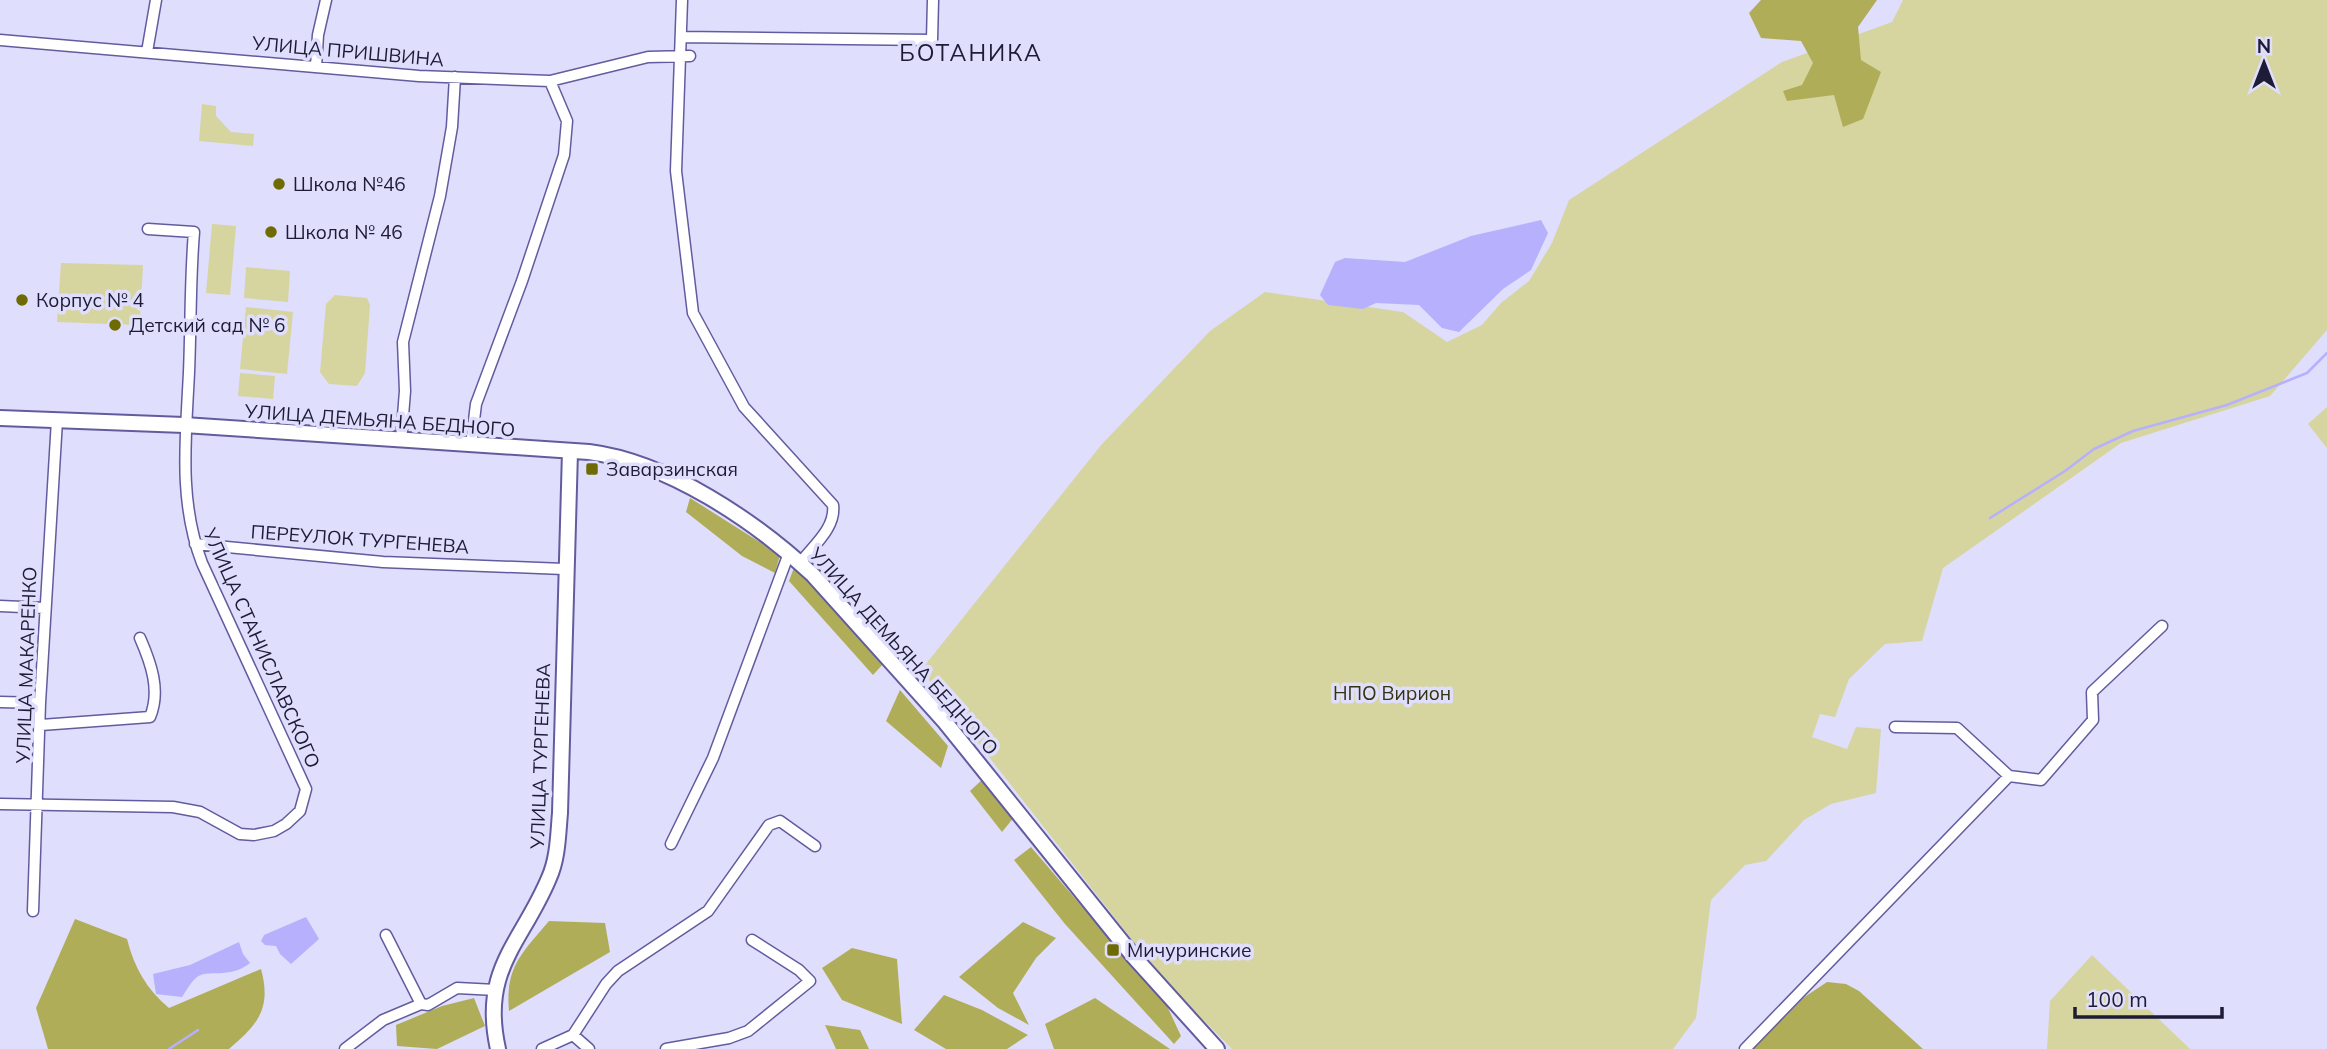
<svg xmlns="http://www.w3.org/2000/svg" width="2327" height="1049" font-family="Mulish,sans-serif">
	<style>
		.green { fill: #d6d5a0 }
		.forest { fill: #b0ad58 }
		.water { fill: #b6b0fd }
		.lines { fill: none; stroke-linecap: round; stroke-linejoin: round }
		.stream { stroke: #b6b0fd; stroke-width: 2.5 }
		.street-casing { stroke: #625c9e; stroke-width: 13 }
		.secondary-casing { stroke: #625c9e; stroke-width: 18 }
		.street { stroke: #fff; stroke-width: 10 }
		.secondary { stroke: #fff; stroke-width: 14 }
		.poi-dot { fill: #6e6a04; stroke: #dfdefc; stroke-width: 2.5 }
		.labels { text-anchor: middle; stroke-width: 7; stroke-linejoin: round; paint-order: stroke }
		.street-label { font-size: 19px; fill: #1e1b36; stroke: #dfdefc }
		.poi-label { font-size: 19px; fill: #1e1b36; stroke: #dfdefc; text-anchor: start }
		.park-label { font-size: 19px; fill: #35330e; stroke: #dfdefc }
		.quarter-label { font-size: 23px; letter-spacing: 2px; fill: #1e1b36; stroke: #dfdefc }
	</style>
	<rect width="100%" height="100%" fill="#dfdefc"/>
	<path class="green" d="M1903,0H2327V330L2270,396L2121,443L1943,568L1922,641L1885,644L1849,679L1835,717L1820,714L1812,737L1847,749L1856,727L1881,729L1876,793L1831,804L1804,820L1766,861L1745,865L1711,900L1696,1018L1673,1049H1232L1161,977L921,670L1102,444L1210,331L1265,292L1403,312L1447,342L1482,325L1501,303L1529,281L1552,243L1569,200L1782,62L1892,22Z
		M202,104L216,106V116L231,132L254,134L253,146L199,141Z
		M212,224L236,226L230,295L206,293Z
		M61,263L143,265L140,320L137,325L57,322Z
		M246,267L290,271L288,302L244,298Z
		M335,295L367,298L370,305L365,373L357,386L329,384L320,372L326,304Z
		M246,307L293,312L287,374L240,369Z
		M240,373L275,376L273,399L238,396Z
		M2327,407V448L2308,424Z
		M2092,955L2190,1049H2047L2050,1001Z"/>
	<path class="forest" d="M1761,0H1877L1858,27L1861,60L1881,72L1863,119L1843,127L1834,95L1787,101L1783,91L1802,85L1813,63L1801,41L1761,38L1749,13Z
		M690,498L780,555L775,573L742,556L686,512Z
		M795,565L865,637L883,664L873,675L789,581Z
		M900,690L948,746L941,768L886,721Z
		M984,778L1015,816L1002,832L970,791Z
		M1031,847L1167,1006L1181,1036L1174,1044L1065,924L1014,860Z
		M75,919L127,939C134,967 147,990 169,1008L261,969C272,1009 257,1025 229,1049H48L36,1008Z
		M549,921L605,923L610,952L509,1011C505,967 522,953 549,921Z
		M1023,922L1056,938L1036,958L1013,993L1029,1025L998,1008L959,977Z
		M852,948L897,959L902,1024L842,1000L822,968Z
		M1827,982L1846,984L1859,991L1923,1049H1753L1803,998Z
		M944,995L982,1010L1028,1035L1007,1049H946L914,1030Z
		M474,998L485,1026L437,1049L397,1046L396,1025L442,1006Z
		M1095,998L1170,1049H1054L1045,1024Z
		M825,1025L860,1030L869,1049H836Z"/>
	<path class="water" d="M1541,220L1548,233L1531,270L1503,289L1459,332L1442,328L1419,305L1376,303L1363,309L1328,305L1320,295L1335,262L1345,258L1405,262L1471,236Z
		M306,917L319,939L291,964L280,954L276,946L265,945L261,941L264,935Z
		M239,942L243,954L250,963C230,980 206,968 196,978C190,983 186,991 182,997L156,994L153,974L190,965Z"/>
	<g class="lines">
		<path class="stream" d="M1990,518L2065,471L2094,449L2133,431L2227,405L2307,373L2327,353
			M169,1049L198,1030"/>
		<g class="street-casing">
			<path id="street" d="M682,0L676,171L693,313L744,407L833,505C836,528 813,546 800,563
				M681,37L932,40L933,0
				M0,40L419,76L550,81L648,57L690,56
				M147,52L156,0
				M316,67L318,35L326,0
				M401,441L405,391L403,342L440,196L452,127L455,77
				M471,445L476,404L522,281L564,155L567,121L550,81
				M195,544L383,562L564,569
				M0,606L45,608
				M0,702L40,703
				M41,725L150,717C161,691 151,663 140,638
				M1895,727L1957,728L2009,776L2041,780L2093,720L2092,692L2162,626
				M0,804L173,807L200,812L240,834L254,835L274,831L286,824L300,811L306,789L202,563C178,500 186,437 189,372C191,325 190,279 194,232L148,229
				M671,844L713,758L789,553
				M33,911L40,703L57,420
				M386,935L421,1004
				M573,1035L589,1049
				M345,1049L383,1020L421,1004L428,1005L457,988L496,990
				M542,1049L573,1035L606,984L618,971L708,911L769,825L780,821L815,846
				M666,1049L729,1038L748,1031L810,981L799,970L752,940
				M1745,1049L2009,776"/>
		</g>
		<g class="secondary-casing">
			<path id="secondary" d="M0,418L184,425L589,452C668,462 755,521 813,575L945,722L1134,957L1217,1049
				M498,1049C480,969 522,943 549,878C558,858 558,835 560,813L570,451"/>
		</g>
		<use href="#street" class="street"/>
		<use href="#secondary" class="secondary"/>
	</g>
	<g class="poi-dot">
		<circle cx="279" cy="184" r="7"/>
		<circle cx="271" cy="232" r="7"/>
		<circle cx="22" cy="300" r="7"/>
		<circle cx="115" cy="325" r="7"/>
		<rect x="585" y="462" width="14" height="14" rx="3.5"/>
		<rect x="1106" y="943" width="14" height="14" rx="3.5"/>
	</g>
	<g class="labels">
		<g class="street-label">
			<text transform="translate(348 51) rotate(5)" y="7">УЛИЦА ПРИШВИНА</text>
			<text transform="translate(380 420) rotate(4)" y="7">УЛИЦА ДЕМЬЯНА БЕДНОГО</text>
			<text transform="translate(360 539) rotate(4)" y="7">ПЕРЕУЛОК ТУРГЕНЕВА</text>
			<text transform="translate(262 648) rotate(66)" y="7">УЛИЦА СТАНИСЛАВСКОГО</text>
			<text transform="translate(904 651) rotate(48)" y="7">УЛИЦА ДЕМЬЯНА БЕДНОГО</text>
			<text transform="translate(26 665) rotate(-88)" y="7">УЛИЦА МАКАРЕНКО</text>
			<text transform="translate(540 756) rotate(-88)" y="7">УЛИЦА ТУРГЕНЕВА</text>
		</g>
		<g class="poi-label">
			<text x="293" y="191">Школа №46</text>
			<text x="285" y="239">Школа № 46</text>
			<text x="36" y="307">Корпус № 4</text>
			<text x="129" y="332">Детский сад № 6</text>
			<text x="606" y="476">Заварзинская</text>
			<text x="1127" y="957">Мичуринские</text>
		</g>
		<g class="park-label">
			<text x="1392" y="700">НПО Вирион</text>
		</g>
		<g class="quarter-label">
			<text x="971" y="61">БОТАНИКА</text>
		</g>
	</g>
	<g transform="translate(2264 63)" stroke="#dfdefc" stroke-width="5" paint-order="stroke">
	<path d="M0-5L12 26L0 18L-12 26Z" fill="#1e1b36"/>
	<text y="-10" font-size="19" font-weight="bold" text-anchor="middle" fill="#1e1b36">N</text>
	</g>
	<path d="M2075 1007v10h147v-10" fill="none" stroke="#1e1b36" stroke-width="3.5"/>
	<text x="2086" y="1007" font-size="21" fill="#1e1b36" stroke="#dfdefc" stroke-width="5" paint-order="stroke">100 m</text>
</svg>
